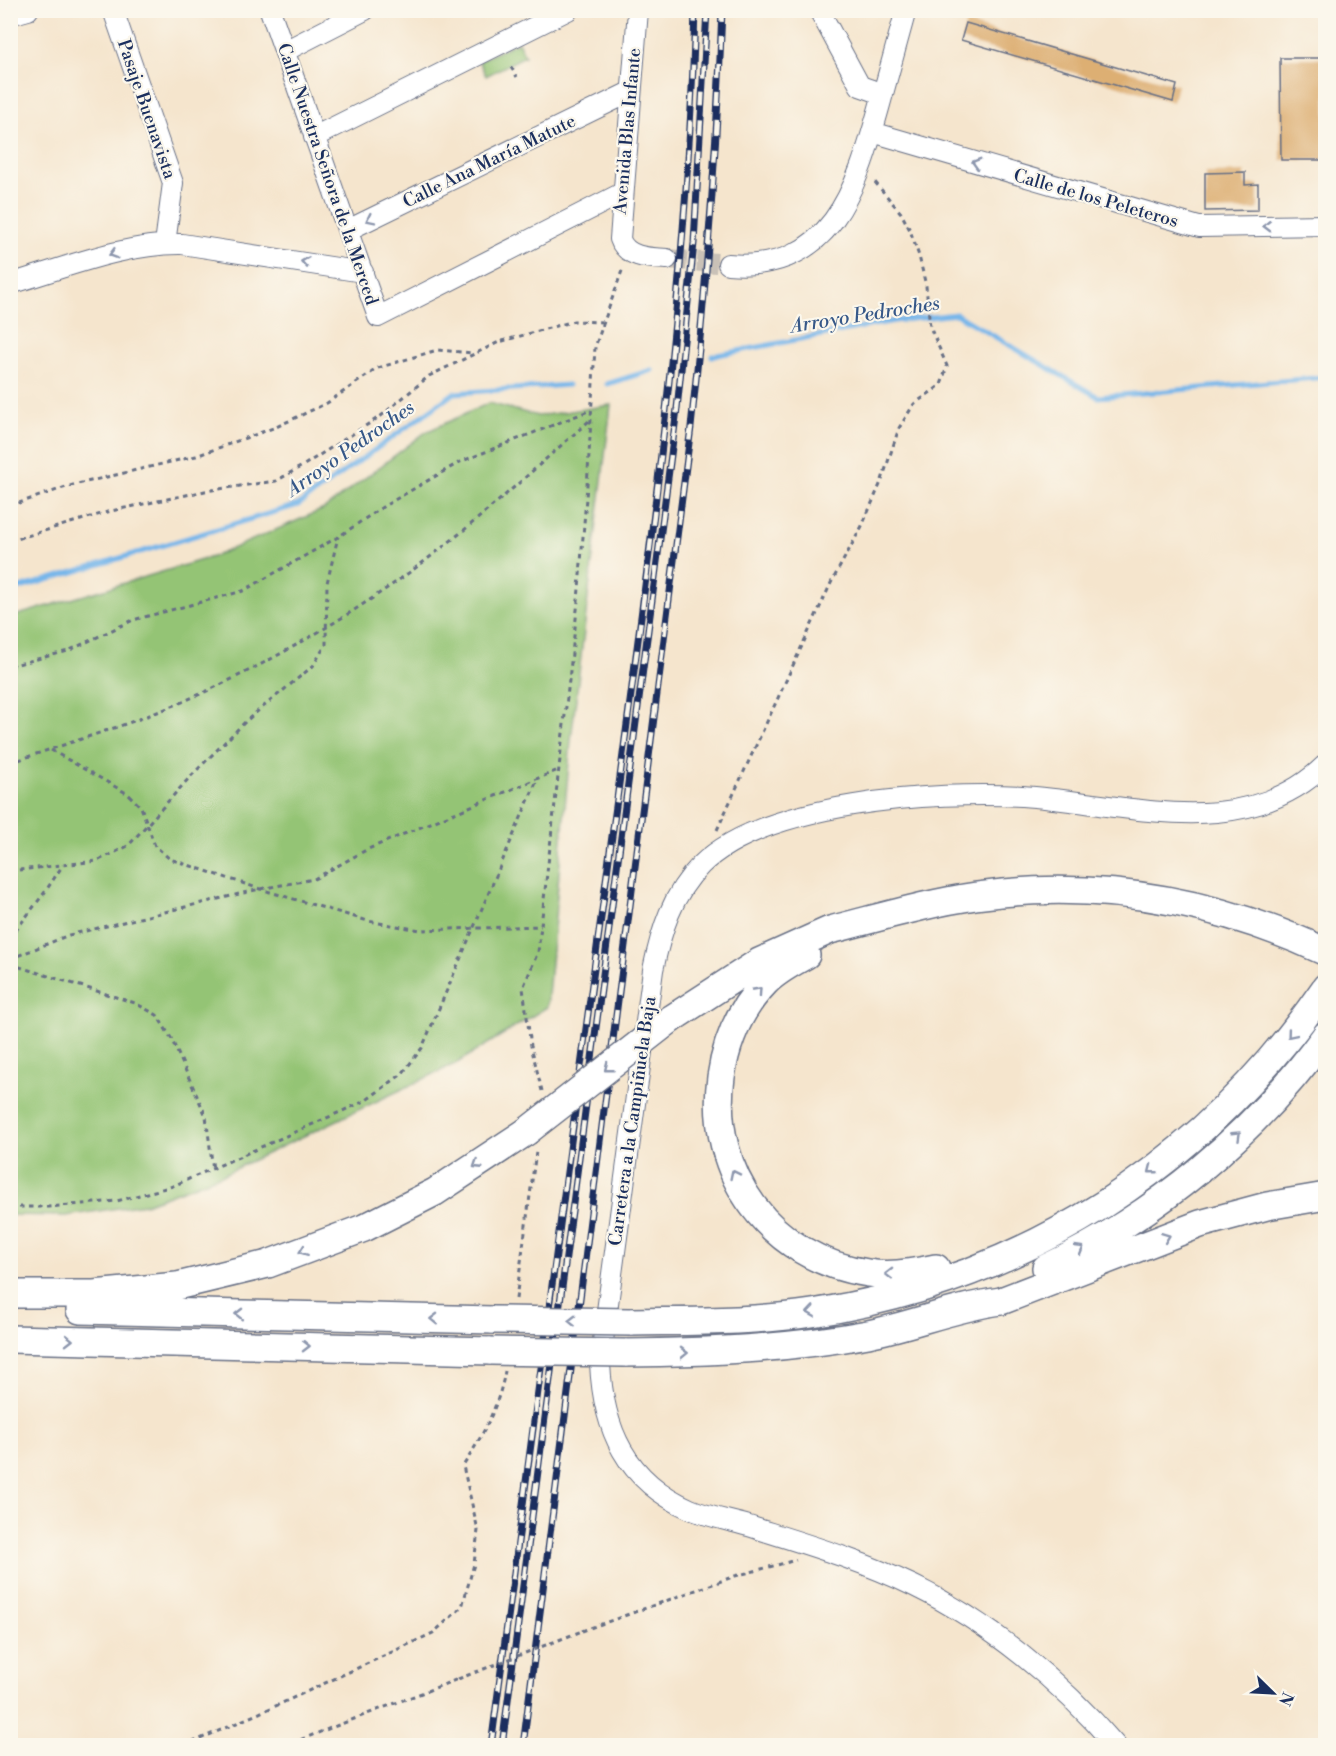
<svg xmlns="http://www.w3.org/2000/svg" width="1336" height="1756" font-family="'Libre Bodoni',serif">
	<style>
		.green { fill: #94c474; stroke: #587a69; stroke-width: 1.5 }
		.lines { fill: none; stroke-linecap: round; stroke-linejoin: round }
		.stream { stroke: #76b6ea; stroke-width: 5 }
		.building { fill: #ddaf73 }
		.minor-tunnel { stroke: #c9c1b7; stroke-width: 20; stroke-dasharray: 20 10; stroke-linecap: butt }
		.minor-casing { stroke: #676f85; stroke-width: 22 }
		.highway-casing { stroke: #676f85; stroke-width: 30 }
		.path { stroke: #676f85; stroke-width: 3; stroke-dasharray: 4.5 4.5; stroke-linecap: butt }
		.minor { stroke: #fff; stroke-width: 20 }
		.highway { stroke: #fff; stroke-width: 27 }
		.rail-casing { stroke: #1b2f5e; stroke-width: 7 }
		.rail { stroke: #fbf7ec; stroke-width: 4.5; stroke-dasharray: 14; stroke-linecap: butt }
		.highway-bridge-casing { stroke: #676f85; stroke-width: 30; stroke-linecap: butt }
		.path-bridge { stroke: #676f85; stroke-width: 3; stroke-dasharray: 4.5 4.5; stroke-linecap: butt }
		.highway-bridge { stroke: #fff; stroke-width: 27 }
		.oneway { stroke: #8d97ae }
		.labels { text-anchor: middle; stroke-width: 4.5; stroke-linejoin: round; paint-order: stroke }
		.street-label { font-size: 18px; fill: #1b2f5e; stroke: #fbf7ec }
		.water-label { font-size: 20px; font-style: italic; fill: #365888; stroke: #fbf7ec }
	</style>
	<rect width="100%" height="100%" fill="#fbf7ec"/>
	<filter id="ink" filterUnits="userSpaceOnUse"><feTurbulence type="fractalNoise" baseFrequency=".0167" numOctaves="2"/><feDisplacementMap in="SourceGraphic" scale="12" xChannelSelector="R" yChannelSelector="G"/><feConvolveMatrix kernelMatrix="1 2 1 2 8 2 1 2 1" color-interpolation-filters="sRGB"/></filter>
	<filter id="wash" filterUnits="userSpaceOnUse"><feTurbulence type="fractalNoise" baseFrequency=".008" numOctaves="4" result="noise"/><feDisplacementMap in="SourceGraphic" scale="24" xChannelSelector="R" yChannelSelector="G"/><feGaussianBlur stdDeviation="1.35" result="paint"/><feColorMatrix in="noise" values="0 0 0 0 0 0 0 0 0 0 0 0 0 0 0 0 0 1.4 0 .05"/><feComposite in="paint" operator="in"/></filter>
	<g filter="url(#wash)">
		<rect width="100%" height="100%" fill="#f5e5cd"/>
		<path class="green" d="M518,42L525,56L486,76L479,61Z
			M489,403L538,416L611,405L571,740L547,1007L457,1063L224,1174L145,1204L66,1216L11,1215V617L215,556L324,509L426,432Z"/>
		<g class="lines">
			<path class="stream" d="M712,356L894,321L956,314L1098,397L1326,377
				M607,384L652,370
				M10,591L298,505L454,393L568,385"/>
		</g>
		<g id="blocks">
			<path class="building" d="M966,23L1177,85L1173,102L961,40Z
				M1280,58H1326V160H1281Z
				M1245,172V185L1258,184V210L1205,211V173Z"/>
		</g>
	</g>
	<g filter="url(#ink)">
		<use href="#blocks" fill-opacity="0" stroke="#676f85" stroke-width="1.5"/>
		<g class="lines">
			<path class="minor-tunnel" d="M667,259L728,264"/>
			<g class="minor-casing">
				<path id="minor" d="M113,10L173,183L165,244
					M270,10L378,317L622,193
					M638,10L620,239C626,258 650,258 667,259
					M819,10L860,86L883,94
					M10,15L28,10
					M285,51L365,10
					M872,132L1199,227L1326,225
					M314,137L568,10
					M348,230L630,92
					M728,264C831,273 856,190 879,108C888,75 897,43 906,10
					M10,284C64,268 126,243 182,244L363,272
					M1116,1746C1061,1682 990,1623 914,1586C863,1561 809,1545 755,1528C734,1521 711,1518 690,1509C626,1481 603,1429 600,1363L653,970C661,931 672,894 701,865C765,802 937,791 1022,796C1123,802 1243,846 1326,764"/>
			</g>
			<g class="highway-casing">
				<path id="highway" d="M806,955C792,963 776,971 765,983C740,1009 726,1042 721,1077C708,1174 771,1259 868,1273C891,1277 914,1273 936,1268
					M671,1019L759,962L830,930C878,918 927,903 976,896C1098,879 1215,900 1326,952
					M1046,1268C1155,1216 1255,1134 1326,1035
					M10,1294H94L177,1286L268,1264L364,1228L435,1192L526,1132
					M80,1310L493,1320
					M631,1322C691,1321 752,1322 812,1313C1026,1280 1204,1165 1326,987
					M10,1339L491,1351
					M625,1353C707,1352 788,1349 868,1334C913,1325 955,1307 1001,1301L1200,1224L1267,1206L1326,1196"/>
			</g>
			<path class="path" d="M511,67L517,77
				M10,506L69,486L196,456L276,427L327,403L378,368L437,350L474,353
				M10,541L111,511L205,491L276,481L304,465L381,416L429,376L499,342L574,321L603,322
				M10,666L68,651L133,620L243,591L338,537L384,506L460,462L591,410
				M51,750L128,794L141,807L155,846L170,859L260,889L368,921L420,930L541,926
				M10,763C67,743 126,726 182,702C264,667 355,614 426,560C483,517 535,468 589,421
				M717,830L831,583L862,526L882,480L899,428L914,404L941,385L947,366L930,327L926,286L919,256L910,230L901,213L874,181
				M10,871L97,861L128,846L190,777L247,720L313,666L326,644L327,583L338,537
				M10,938L45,892L63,865
				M10,959L69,935L260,889L314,879L368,849L558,770
				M10,964L135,1003L157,1015L171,1038L206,1116L213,1170
				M542,1091L531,1046L523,988L538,952L578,601L588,472L595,347L623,268
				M10,1207H48L117,1201L173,1186L365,1101L402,1074L422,1048L538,778
				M516,1299L536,1151
				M582,1631L735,1576L796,1560
				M184,1746L280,1704L433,1633L462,1607L474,1564L478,1530L463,1466C482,1437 499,1406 505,1371
				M284,1746L458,1679"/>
			<use href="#minor" class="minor"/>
			<use href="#highway" class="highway"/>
			<g class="rail-casing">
				<path id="rail" d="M491,1746C530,1452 568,1159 608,866C646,582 687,298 695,10
					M502,1746L677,409L694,243L707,10
					M523,1746L691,427C706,288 717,150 722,10"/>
			</g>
			<use href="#rail" class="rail"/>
			<g class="highway-bridge-casing">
				<path id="highway-bridge" d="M526,1132L671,1019
					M493,1320L631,1322
					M491,1351L625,1353"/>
			</g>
			<path class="path-bridge" d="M458,1679L582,1631"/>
			<use href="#highway-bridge" class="highway-bridge"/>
		</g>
		<defs><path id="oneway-chevron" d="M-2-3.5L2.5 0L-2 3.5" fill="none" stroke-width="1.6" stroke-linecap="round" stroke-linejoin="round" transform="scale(1.5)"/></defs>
		<g class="oneway">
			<use href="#oneway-chevron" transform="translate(976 163) rotate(-164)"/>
			<use href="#oneway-chevron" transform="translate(370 219) rotate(154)"/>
			<use href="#oneway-chevron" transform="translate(1267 226) rotate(179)"/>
			<use href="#oneway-chevron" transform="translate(113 254) rotate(164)"/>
			<use href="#oneway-chevron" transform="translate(305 262) rotate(-171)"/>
			<use href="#oneway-chevron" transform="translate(758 991) rotate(-48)"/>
			<use href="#oneway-chevron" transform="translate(1291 1034) rotate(130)"/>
			<use href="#oneway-chevron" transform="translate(608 1068) rotate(142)"/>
			<use href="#oneway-chevron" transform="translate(1237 1135) rotate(-44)"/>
			<use href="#oneway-chevron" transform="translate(477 1165) rotate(147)"/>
			<use href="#oneway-chevron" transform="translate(1152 1170) rotate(142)"/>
			<use href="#oneway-chevron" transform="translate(734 1174) rotate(-116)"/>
			<use href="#oneway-chevron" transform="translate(1166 1237) rotate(-21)"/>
			<use href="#oneway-chevron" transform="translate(1080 1249) rotate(-30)"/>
			<use href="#oneway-chevron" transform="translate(303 1251) rotate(159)"/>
			<use href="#oneway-chevron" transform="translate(889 1274) rotate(-179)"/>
			<use href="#oneway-chevron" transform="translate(811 1312) rotate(172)"/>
			<use href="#oneway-chevron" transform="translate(239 1314) rotate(-179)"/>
			<use href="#oneway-chevron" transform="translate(434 1319) rotate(-179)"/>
			<use href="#oneway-chevron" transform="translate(572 1321) rotate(-179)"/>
			<use href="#oneway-chevron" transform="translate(69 1340) rotate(1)"/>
			<use href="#oneway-chevron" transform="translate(306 1346) rotate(1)"/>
			<use href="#oneway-chevron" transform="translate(684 1353) rotate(-1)"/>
		</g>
	</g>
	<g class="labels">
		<g class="street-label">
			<text transform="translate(147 109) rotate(71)" y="6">Pasaje Buenavista</text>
			<text transform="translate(627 131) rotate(-85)" y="6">Avenida Blas Infante</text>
			<text transform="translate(489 161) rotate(-26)" y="6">Calle Ana María Matute</text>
			<text transform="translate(328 174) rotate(71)" y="6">Calle Nuestra Señora de la Merced</text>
			<text transform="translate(1096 198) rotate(16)" y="6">Calle de los Peleteros</text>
			<text transform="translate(632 1121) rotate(-82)" y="6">Carretera a la Campiñuela Baja</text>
		</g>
		<g class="water-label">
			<text transform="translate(865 314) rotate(-9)" y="7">Arroyo Pedroches</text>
			<text transform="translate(350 448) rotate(-35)" y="7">Arroyo Pedroches</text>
		</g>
	</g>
	<rect width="1336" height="1756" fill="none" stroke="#fbf7ec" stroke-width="36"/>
	<g transform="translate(1273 1693) rotate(114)" stroke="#fbf7ec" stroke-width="4.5" paint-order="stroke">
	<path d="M0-4.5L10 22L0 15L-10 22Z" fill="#1b2f5e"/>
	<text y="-9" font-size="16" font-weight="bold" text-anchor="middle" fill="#1b2f5e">N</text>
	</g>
</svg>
